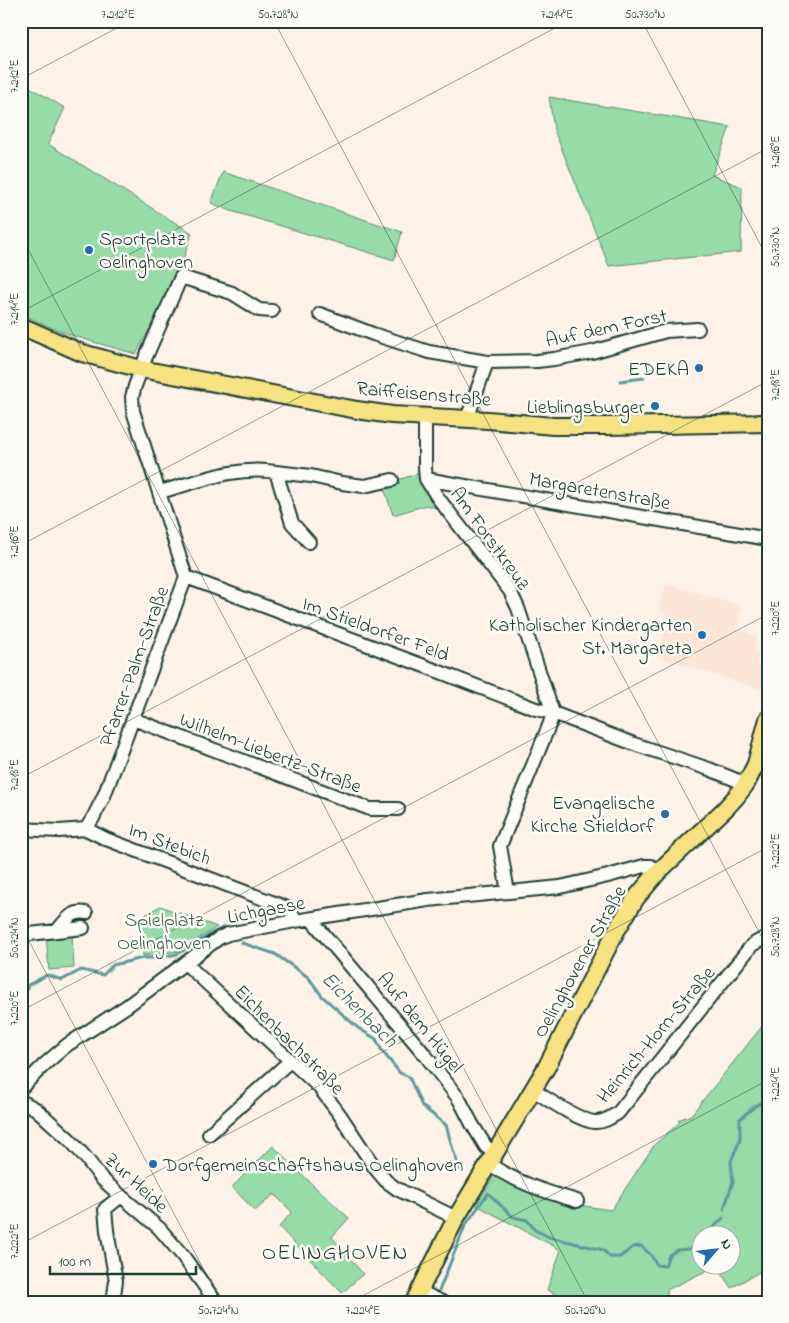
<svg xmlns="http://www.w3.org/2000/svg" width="789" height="1323" font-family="'Indie Flower',sans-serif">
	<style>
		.built { fill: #fde6d6 }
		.green { fill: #97dba6; stroke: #5b8c6d }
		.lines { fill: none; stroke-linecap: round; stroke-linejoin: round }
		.stream { stroke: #5d999d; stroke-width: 3 }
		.minor-casing { stroke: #1f3d34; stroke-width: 16 }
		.major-casing { stroke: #1f3d34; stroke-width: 20 }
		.minor { stroke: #fdfcf7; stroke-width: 12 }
		.major { stroke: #f6e281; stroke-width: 16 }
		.ticks { fill: none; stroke: #1f3d34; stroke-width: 1; stroke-opacity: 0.45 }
		.poi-dot { fill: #1f6fb2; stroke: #fdfcf7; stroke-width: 2 }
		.labels { text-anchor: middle; stroke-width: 5; stroke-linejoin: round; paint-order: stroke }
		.poi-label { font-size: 20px; fill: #1f3d34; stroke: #fdfcf7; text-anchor: end }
		.street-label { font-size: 20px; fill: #1f3d34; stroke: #fdfcf7 }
		.park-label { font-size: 20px; fill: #3d6450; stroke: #fdfcf7 }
		.water-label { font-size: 21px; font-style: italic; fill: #396360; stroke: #fdfcf7 }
		.quarter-label { font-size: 22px; letter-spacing: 1px; fill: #1f3d34; stroke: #fdfcf7 }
		.neatline { fill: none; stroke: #1f3d34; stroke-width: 2 }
		.ticks-label { font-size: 12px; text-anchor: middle; fill: #1f3d34 }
	</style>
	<rect width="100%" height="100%" fill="#fdf2e8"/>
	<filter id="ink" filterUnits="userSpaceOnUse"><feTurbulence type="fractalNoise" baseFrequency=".02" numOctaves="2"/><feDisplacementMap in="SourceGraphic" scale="10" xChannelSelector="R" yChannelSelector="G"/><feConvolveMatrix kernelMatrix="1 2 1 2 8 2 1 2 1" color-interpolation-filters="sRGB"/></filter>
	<g filter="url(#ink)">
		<path class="built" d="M666,584L742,606L737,629L757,636L754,651L759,653L757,663L768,666V692L658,657L668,615L658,611Z"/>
		<path class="green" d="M21,82L65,108L48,144L192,233L178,276L136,354C97,343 56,333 21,313Z
			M549,97L730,127L712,175L742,187L741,252L609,266L554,130Z
			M223,172L402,232L394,260L231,211L211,203Z
			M419,473L422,483L441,510L427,505L393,515L383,485Z
			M160,906L217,927L179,951L143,956L142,917Z
			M72,934L74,968L49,970L46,936Z
			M768,1019V1267L731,1288L717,1266H732V1236H702V1266H716L667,1290V1302H572L547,1290L561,1250L476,1205L494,1176L558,1202L611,1210L655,1144L680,1122L678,1120L691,1115Z
			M273,1146L316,1188L349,1218L332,1237L363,1274L342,1293L279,1227L292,1212L274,1194L255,1211L232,1187Z"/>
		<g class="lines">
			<path class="stream" d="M620,381L644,378
				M242,943L275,954L308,977L322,996L358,1028L376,1039L382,1051L400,1073L409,1077L422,1106L446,1125L453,1150L460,1170
				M21,1001L24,998L28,985L47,975L62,980L81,970L103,975L113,965L143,958H155L177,954L214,932L225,927
				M724,1209L733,1182L731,1161L740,1140V1119L755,1106L768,1099
				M707,1236L709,1232L723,1218
				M437,1296L465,1226L488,1193L513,1217L527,1220L535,1230L549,1237L603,1250L610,1257H620L633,1247L641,1246L650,1254L657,1265L665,1266L669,1255L677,1250L702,1248"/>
			<g class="minor-casing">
				<path id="minor" d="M320,314L373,334L429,352L487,362L537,361L554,359L592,352L666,331L698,329
					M425,417V468L426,479L438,498L510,591L518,608L553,713
					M467,419L487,362
					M276,472L311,476L342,483L364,486L392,480
					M426,479L768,539
					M160,492C197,482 237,465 276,472L292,523L309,542
					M186,577L427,667L536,709L553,713L634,744L709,769L746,784
					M133,719L370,809H398
					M21,829L59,831L86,829L106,839L290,909L295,921
					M86,829L93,818L104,796L186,577L133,411L132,397L135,386L145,359L181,277L232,293L259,310L272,311
					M508,892L500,846L550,723L553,713
					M311,919L426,1056L459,1099L472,1124L486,1147L496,1152
					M57,931C65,921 72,910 86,913
					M21,935L83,928
					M185,963L319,1087L340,1115L375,1168L386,1181L397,1189L456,1218
					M21,1088L45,1064L67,1045L127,1006L219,938L228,934L295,921L428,900L560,887L608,876L644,866H651L658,872
					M533,1090C547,1099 581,1122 596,1122C605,1122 611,1117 618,1113L752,945L768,936
					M21,1101L36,1109L70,1140L86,1158L102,1179L121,1196L159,1228L183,1256L216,1302
					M209,1134L290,1061
					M489,1164C515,1182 546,1192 577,1201
					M419,1291L442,1302
					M113,1302L116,1281L107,1231L105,1209L121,1196"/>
			</g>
			<g class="major-casing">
				<path id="major" d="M21,326L82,353L141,369L357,410L392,415L488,420L553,426H607L768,423
					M414,1302L456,1218L546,1068L616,931L636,898L658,872L725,809L736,797L746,784L756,764L768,719"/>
			</g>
			<use href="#minor" class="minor"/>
			<use href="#major" class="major"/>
		</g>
	</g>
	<path class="ticks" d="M274,21L768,949M642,21L768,259M21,79L130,21M21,236L588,1302M21,312L568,21M21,545L768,148M21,778L768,381M21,926L221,1302M21,1011L768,614M21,1244L768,847M351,1302L768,1080"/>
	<g class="poi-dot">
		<circle cx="89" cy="250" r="5"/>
		<circle cx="699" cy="368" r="5"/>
		<circle cx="655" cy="406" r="5"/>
		<circle cx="702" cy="635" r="5"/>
		<circle cx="665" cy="814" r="5"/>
		<circle cx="153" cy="1164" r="5"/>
	</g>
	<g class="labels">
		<g class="poi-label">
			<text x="99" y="245" text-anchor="start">Sportplatz<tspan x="99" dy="23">Oelinghoven</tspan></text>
			<text x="689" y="375">EDEKA</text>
			<text x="645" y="413">Lieblingsburger</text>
			<text x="692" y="631">Katholischer Kindergarten<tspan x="692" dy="23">St. Margareta</tspan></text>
			<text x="655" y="809">Evangelische<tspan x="655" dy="23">Kirche Stieldorf</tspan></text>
			<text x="163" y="1171" text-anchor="start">Dorfgemeinschaftshaus Oelinghoven</text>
		</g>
		<g class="street-label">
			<text transform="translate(606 327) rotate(-12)" y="7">Auf dem Forst</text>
			<text transform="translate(424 393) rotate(5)" y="7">Raiffeisenstraße</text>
			<text transform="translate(600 490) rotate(10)" y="7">Margaretenstraße</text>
			<text transform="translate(491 538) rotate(54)" y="7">Am Forstkreuz</text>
			<text transform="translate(376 628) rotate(20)" y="7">Im Stieldorfer Feld</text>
			<text transform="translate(133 666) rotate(-70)" y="7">Pfarrer-Palm-Straße</text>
			<text transform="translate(271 752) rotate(21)" y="7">Wilhelm-Liebertz-Straße</text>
			<text transform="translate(170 843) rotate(21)" y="7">Im Stebich</text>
			<text transform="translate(266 909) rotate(-11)" y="7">Lichgasse</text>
			<text transform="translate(579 961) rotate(-61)" y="7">Oelinghovener Straße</text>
			<text transform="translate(421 1022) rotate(51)" y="7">Auf dem Hügel</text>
			<text transform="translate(655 1034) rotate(-50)" y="7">Heinrich-Horn-Straße</text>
			<text transform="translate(290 1039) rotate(45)" y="7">Eichenbachstraße</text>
			<text transform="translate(137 1182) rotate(43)" y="7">Zur Heide</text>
		</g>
		<g class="park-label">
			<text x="164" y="926">Spielplatz<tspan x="164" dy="23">Oelinghoven</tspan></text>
		</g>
		<g class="water-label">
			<text transform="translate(360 1009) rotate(45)" y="7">Eichenbach</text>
		</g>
		<g class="quarter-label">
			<text x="335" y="1259">OELINGHOVEN</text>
		</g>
	</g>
	<rect width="789" height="1323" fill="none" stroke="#fdfcf7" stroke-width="55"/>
	<g transform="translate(716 1250) rotate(62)"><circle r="24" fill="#fdfcf7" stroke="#a4b0a9"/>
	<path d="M0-4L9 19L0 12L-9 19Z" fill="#1f6fb2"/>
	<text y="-8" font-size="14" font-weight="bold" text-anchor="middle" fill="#1f3d34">N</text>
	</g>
	<path d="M50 1266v8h146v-8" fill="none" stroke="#1f3d34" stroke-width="2.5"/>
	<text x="58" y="1266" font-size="15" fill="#1f3d34" stroke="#fdfcf7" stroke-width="4" paint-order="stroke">100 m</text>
	<rect x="28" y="28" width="734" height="1268" class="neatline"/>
	<g class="ticks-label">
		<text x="118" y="18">7.212°E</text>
		<text x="278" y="18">50.728°N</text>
		<text x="557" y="18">7.214°E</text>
		<text x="645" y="18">50.730°N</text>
		<text transform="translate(14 76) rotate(-90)" y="4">7.212°E</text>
		<text transform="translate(775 152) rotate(-90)" y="4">7.216°E</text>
		<text transform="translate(775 247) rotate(-90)" y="4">50.730°N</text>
		<text transform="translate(14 309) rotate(-90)" y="4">7.214°E</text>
		<text transform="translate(775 385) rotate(-90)" y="4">7.218°E</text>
		<text transform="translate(14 542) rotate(-90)" y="4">7.216°E</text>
		<text transform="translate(775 618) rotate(-90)" y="4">7.220°E</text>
		<text transform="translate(14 775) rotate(-90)" y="4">7.218°E</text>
		<text transform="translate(775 851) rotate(-90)" y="4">7.222°E</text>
		<text transform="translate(775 937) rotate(-90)" y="4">50.728°N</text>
		<text transform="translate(14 938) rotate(-90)" y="4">50.724°N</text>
		<text transform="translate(14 1008) rotate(-90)" y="4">7.220°E</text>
		<text transform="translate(775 1084) rotate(-90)" y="4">7.224°E</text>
		<text transform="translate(14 1241) rotate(-90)" y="4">7.222°E</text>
		<text x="218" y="1314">50.724°N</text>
		<text x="363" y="1314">7.224°E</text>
		<text x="585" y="1314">50.726°N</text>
	</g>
</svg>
